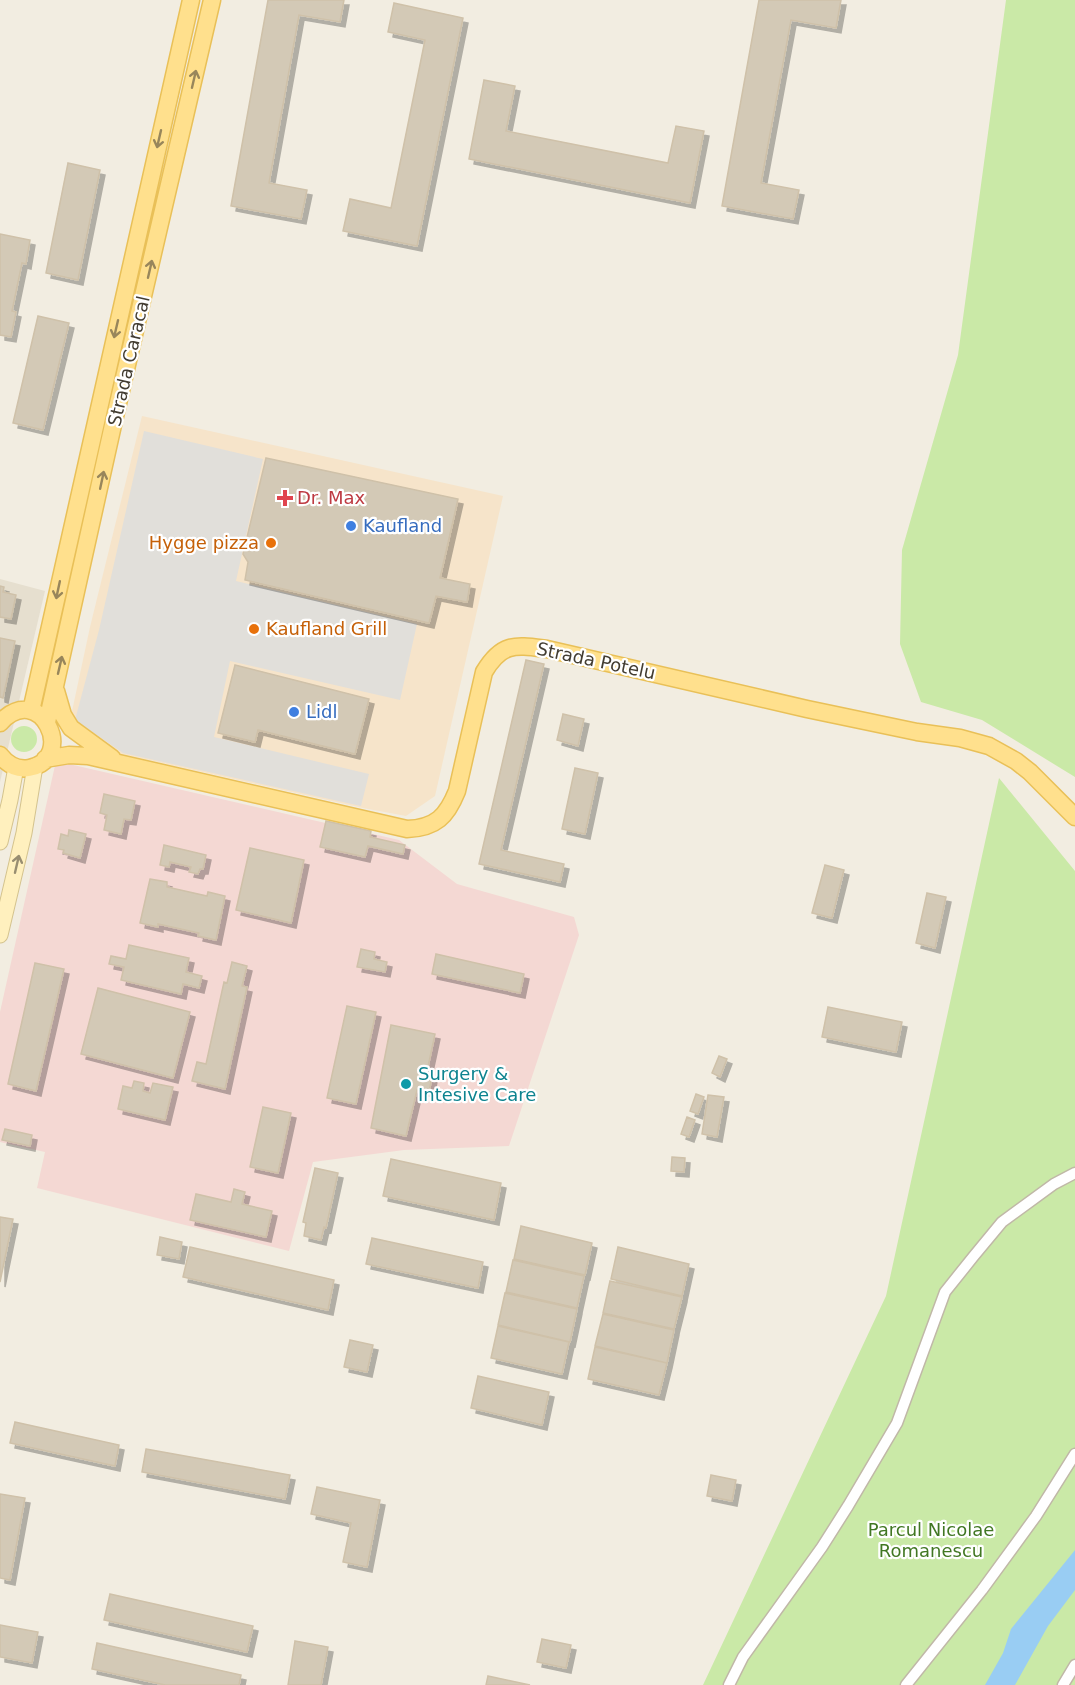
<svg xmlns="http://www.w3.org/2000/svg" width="1075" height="1685" font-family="'DejaVu Sans',sans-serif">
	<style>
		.residential { fill: #e6dfcf }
		.commercial { fill: #f6e4ca }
		.medical { fill: #f4d8d3 }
		.green { fill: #cae9a7 }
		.parking { fill: #e1dfda }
		.water { fill: #99cdf3 }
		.building { fill: #d3c9b6; stroke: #cfc1a9; stroke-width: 1.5; filter: url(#shadow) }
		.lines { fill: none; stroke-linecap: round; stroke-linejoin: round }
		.street-casing { stroke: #c0b8a7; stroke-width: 13 }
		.secondary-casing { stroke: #d4c38e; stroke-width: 17 }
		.primary-casing { stroke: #e9c058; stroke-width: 19 }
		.street { stroke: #fff; stroke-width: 10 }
		.secondary { stroke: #fff0be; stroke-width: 15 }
		.primary { stroke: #ffe08d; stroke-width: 16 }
		.oneway { stroke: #98865b }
		.oneway2 { stroke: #988e71 }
		.health-dot { fill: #e0444e; stroke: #fff; stroke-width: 2 }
		.shop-dot { fill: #3f7fe0; stroke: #fff; stroke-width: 2 }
		.food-dot { fill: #e8710a; stroke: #fff; stroke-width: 2 }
		.culture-dot { fill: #0f9aa8; stroke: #fff; stroke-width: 2 }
		.labels { text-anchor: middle; stroke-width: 4.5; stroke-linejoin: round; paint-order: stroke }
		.street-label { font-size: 18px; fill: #433d32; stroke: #fff }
		.health-label { font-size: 18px; fill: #be3a42; stroke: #fff; text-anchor: start }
		.shop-label { font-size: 18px; fill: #366cbe; stroke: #fff; text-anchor: start }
		.food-label { font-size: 18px; fill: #c56008; stroke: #fff; text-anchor: end }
		.culture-label { font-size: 18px; fill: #0d838f; stroke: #fff; text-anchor: start }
		.park-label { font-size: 18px; fill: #417723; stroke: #fff }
	</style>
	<defs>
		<filter id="shadow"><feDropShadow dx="5" dy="5" stdDeviation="0" flood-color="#0004"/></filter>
	</defs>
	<rect width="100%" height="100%" fill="#f2ede1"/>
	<path class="residential" d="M0,579L45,591L0,782Z"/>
	<path class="commercial" d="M142,416L503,496L435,796L406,816L363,808L118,753L71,716L90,627Z"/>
	<path class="medical" d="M56,761L399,840L457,884L574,917L579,935L509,1146L404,1150L313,1162L289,1251L37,1188L45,1152L0,1142V1012Z"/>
	<path class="green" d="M1006,0H1075V777L982,720L921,702L900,644L902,550L958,355Z
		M11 739a13 13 0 1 1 26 0a13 13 0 1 1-26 0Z
		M999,778L1075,871V1685H703L886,1296Z"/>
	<path class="parking" d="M144,431L263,459L236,581L417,624L400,700L230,661L214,737L369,774L361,806L123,753L75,720L99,630Z"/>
	<path class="water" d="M1075,1550V1590L1048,1626L1015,1685H985L1003,1653L1011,1629Z"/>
	<path class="building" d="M268,0H344L340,22L299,15L269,183L307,190L301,219L231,206Z
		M759,0H841L836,28L791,20L761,183L799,190L793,219L722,206Z
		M394,3L463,18L417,246L343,231L350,199L391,208L425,40L388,32Z
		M484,80L515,86L506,131L668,163L676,126L704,131L690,203L469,159Z
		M68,163L100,170L78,280L46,273Z
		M0,234L30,240L26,264L22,263L12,311L16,312L11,337L0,335Z
		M38,316L69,323L43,430L13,423Z
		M266,458L458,499L440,578L470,584L467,602L436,596L429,623L245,580L248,562L243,554Z
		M0,586L4,587L3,592L16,595L11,619L0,617Z
		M0,638L15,641L3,698L0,697Z
		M526,660L544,664L501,850L564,864L560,882L479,864Z
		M235,665L369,699L355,754L258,730L255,742L218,733Z
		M563,714L584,719L578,746L557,740Z
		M575,768L598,773L585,834L562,829Z
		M104,794L135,801L131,820L124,819L121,834L104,830L107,815L100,813Z
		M326,821L371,831L370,837L405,845L403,854L368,846L365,857L320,847Z
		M69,830L86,834L80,858L63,853L64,850L58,849L61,834L68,836Z
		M164,845L206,855L203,869H200L198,874L189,872L191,867L170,862L169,867L160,865Z
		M250,848L304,860L291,923L236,910Z
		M825,865L844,870L832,918L812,913Z
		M150,879L167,882V887L207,896L208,892L225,896L216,940L198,936L199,933L158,924V927L140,923Z
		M927,893L946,897L935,948L916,943Z
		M129,945L189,958L186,972L202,976L199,988L183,984L181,994L121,980L124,967L109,964L111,956L126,959Z
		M361,949L375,952L374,959L387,962L385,972L357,967Z
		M436,954L524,974L520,993L432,974Z
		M232,962L247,966L242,986L247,987L225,1089L192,1081L197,1062L206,1064L224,982L227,983Z
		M35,963L64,969L36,1091L8,1084Z
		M98,988L190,1012L173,1078L81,1054Z
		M347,1006L376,1012L356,1104L327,1098Z
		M828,1007L902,1022L896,1052L822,1037Z
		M391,1025L435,1034L426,1076L432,1077L429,1092L417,1090L406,1136L371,1128Z
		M719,1056L727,1059L720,1077L712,1073Z
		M134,1081L144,1083L143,1091L150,1093L153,1083L173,1087L165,1120L118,1109L123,1086L132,1088Z
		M696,1094L704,1097L698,1114L690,1111Z
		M708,1095L724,1097L717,1137L702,1134Z
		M263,1107L291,1113L278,1173L250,1167Z
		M687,1117L695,1120L689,1137L681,1134Z
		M5,1129L32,1135L30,1146L2,1140Z
		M672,1157L685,1158L684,1172L671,1171Z
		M391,1159L501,1183L494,1220L383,1196Z
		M315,1168L338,1173L326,1228L324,1227L321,1240L304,1236L306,1223L303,1222Z
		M234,1189L245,1192L242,1204L272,1211L266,1237L190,1220L196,1194L231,1202Z
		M0,1217L13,1219L0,1282Z
		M521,1226L592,1243L585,1275L514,1259Z
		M160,1237L182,1242L179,1259L157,1255Z
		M372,1238L483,1262L478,1288L366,1264Z
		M190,1247L334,1280L328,1310L183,1277Z
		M618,1247L689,1264L682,1296L611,1279Z
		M513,1260L584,1276L577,1308L506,1292Z
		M610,1281L682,1297L674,1329L603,1313Z
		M505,1293L577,1309L570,1342L498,1325Z
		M603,1314L674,1330L667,1363L595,1346Z
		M498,1326L569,1342L562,1374L491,1358Z
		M350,1340L373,1345L367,1372L344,1367Z
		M595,1347L667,1363L659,1395L588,1379Z
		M478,1376L549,1392L542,1425L471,1408Z
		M15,1422L119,1445L115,1466L10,1443Z
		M146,1449L290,1475L285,1499L142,1472Z
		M711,1475L736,1480L732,1501L707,1496Z
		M317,1487L380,1500L367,1567L343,1562L351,1523L311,1514Z
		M0,1494L25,1498L10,1580L0,1578Z
		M110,1594L253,1626L247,1652L104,1620Z
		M0,1625L38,1632L32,1663L0,1657Z
		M542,1639L571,1645L566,1668L537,1662Z
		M295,1641L328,1647L321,1685H288Z
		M97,1643L241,1675L239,1685H165L92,1669Z
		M488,1676L530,1685H486Z"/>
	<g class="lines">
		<g class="street-casing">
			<path id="street" d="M729,1685L743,1657L822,1547L848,1506L897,1423L945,1292L973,1257L1002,1222L1054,1184L1075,1173
				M906,1685L982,1590L1036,1516L1075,1454
				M1063,1685L1075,1665"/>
		</g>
		<g class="secondary-casing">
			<path id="secondary" d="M0,842L10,800L16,767
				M0,935L24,833L35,766"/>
		</g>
		<g class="primary-casing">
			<path id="primary" d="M56,691L63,715L71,728L112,758
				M31,711L191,0
				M47,722L113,425L212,0
				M0,723C40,679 78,759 29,768C17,770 7,764 0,755
				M45,759L69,755L88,756L407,829C436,828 447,816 457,791L484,672C502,642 515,645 547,649L807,709L917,732L960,738L989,746L1016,761L1030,772L1075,817"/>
		</g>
		<use href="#street" class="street"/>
		<use href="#secondary" class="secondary"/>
		<use href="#primary" class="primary"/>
	</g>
	<defs><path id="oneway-shaft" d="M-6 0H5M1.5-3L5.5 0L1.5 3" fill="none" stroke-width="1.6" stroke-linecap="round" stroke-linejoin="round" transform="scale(1.5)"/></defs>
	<g class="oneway">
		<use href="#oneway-shaft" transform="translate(194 79) rotate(-77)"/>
		<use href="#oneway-shaft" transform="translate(159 139) rotate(103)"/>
		<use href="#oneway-shaft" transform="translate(150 269) rotate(-77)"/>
		<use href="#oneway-shaft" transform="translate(116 329) rotate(103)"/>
		<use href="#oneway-shaft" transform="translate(102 480) rotate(-78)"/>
		<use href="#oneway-shaft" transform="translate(58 590) rotate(102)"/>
		<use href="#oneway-shaft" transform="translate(60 665) rotate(-77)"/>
	</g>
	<use class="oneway2" href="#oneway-shaft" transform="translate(17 864) rotate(-77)"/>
	<path class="health-dot" d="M282 489h6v6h6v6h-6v6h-6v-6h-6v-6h6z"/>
	<g class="shop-dot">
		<circle cx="351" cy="526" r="6"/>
		<circle cx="294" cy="712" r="6"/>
	</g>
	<g class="food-dot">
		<circle cx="271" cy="543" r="6"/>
		<circle cx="254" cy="629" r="6"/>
	</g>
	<circle class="culture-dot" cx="406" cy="1084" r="6"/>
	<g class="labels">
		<g class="street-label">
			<text transform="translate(129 361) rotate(-77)" y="6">Strada Caracal</text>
			<text transform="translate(596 661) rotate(12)" y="6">Strada Potelu</text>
		</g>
		<g class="health-label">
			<text x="297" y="504">Dr. Max</text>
		</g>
		<g class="shop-label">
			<text x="363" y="532">Kaufland</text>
			<text x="306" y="718">Lidl</text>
		</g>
		<g class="food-label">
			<text x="259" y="549">Hygge pizza</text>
			<text x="266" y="635" text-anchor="start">Kaufland Grill</text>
		</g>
		<g class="culture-label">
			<text x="418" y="1080">Surgery &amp;<tspan x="418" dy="21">Intesive Care</tspan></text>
		</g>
		<g class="park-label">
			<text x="931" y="1536">Parcul Nicolae<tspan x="931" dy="21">Romanescu</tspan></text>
		</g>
	</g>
</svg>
